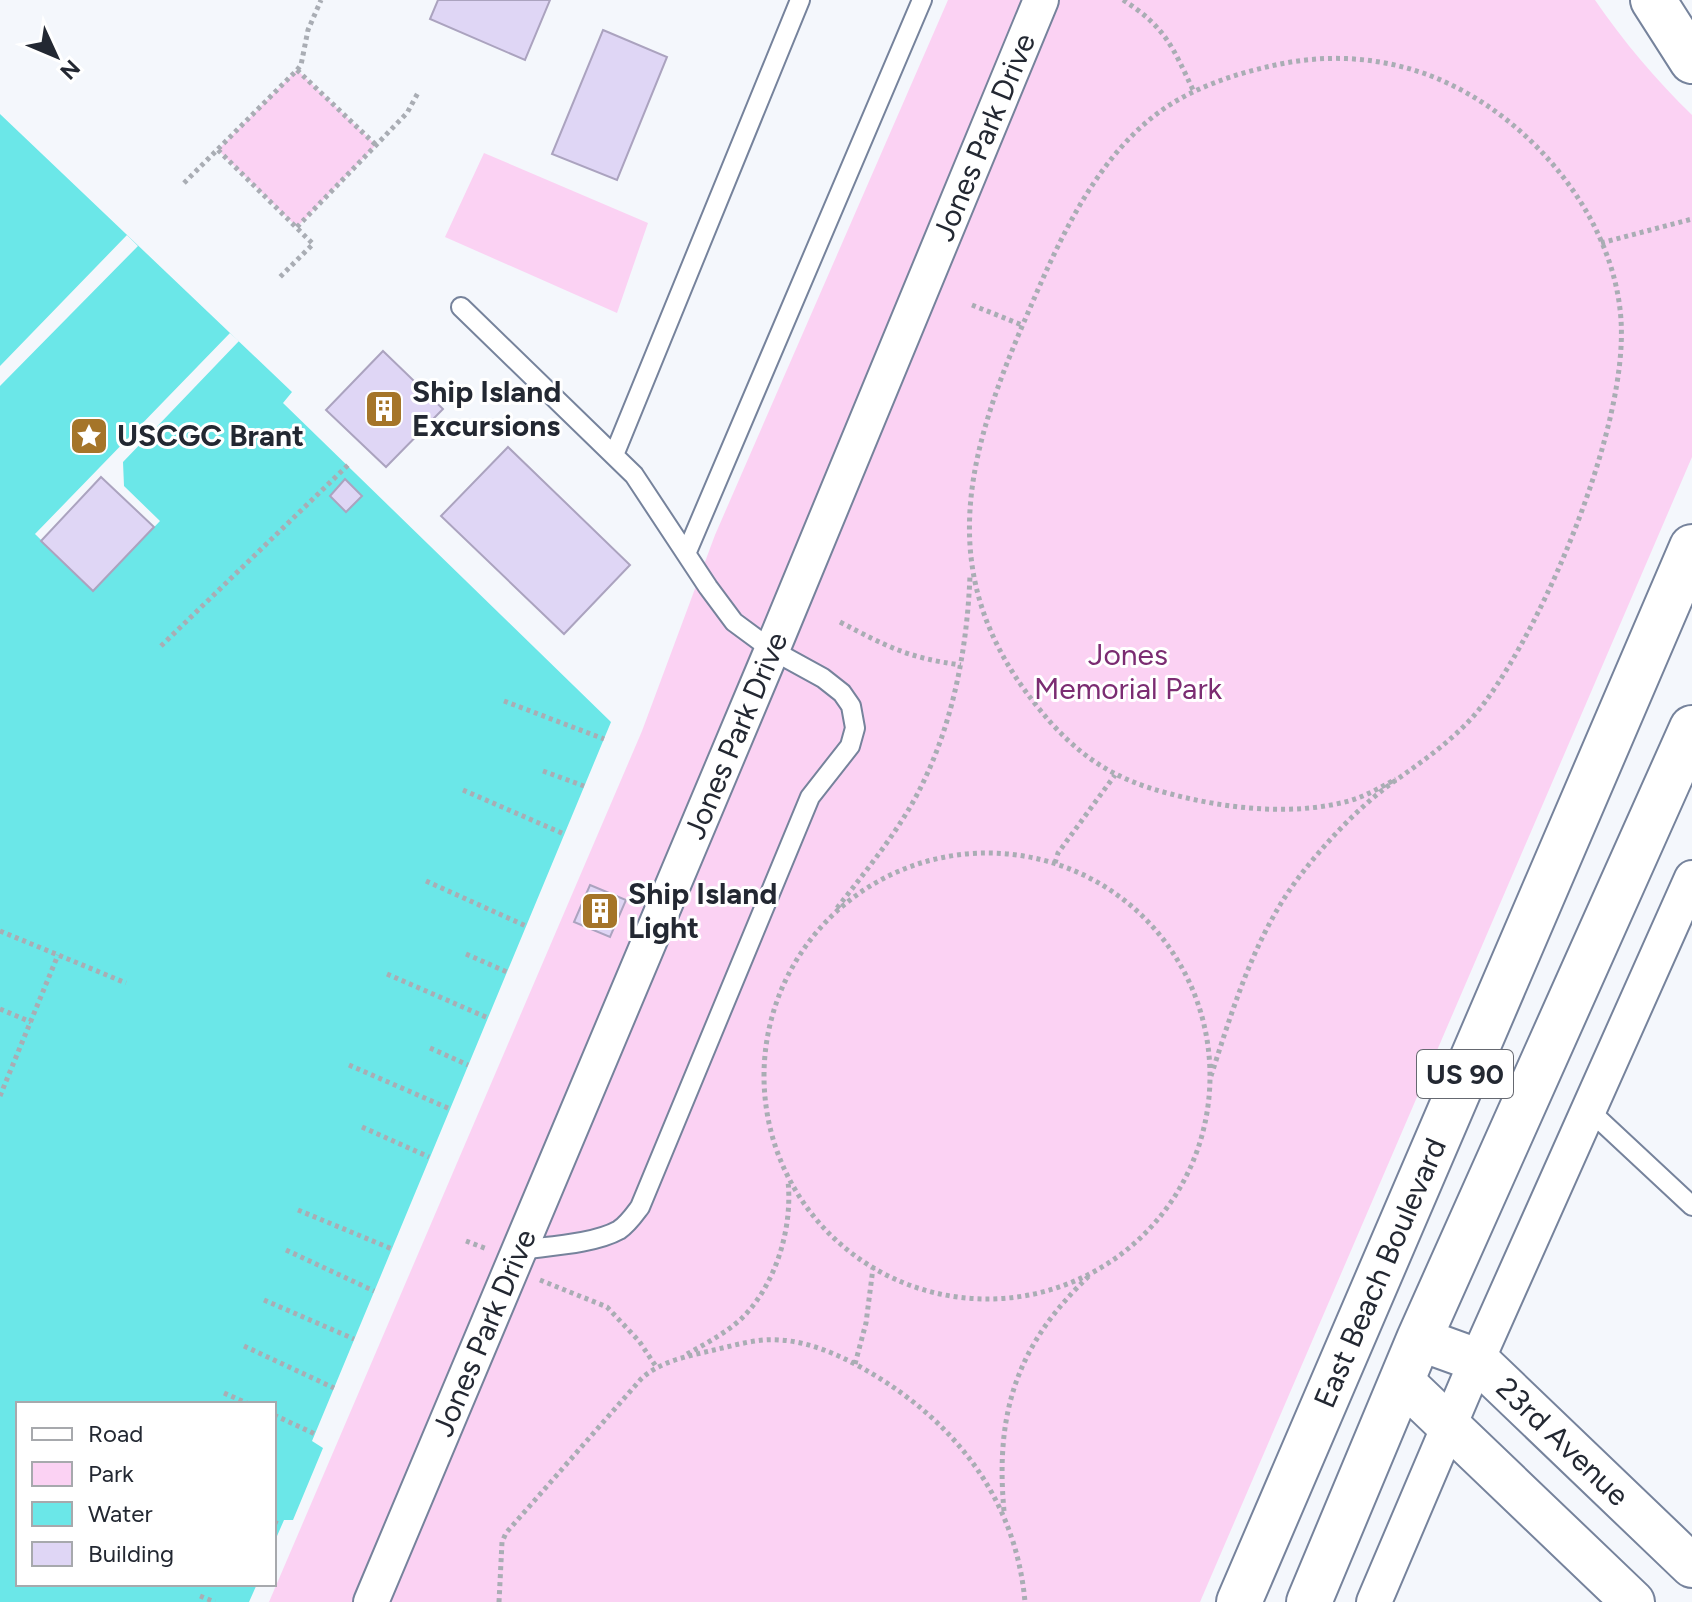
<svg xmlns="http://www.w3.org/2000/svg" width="1692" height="1602" font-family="Figtree,sans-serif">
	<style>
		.green { fill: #fbd2f3 }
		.water { fill: #6be7e8 }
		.pier { fill: #f4f7fc }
		.building { fill: #dfd6f5; stroke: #aba3bf; stroke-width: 2 }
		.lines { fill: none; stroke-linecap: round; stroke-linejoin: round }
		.service-casing { stroke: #76839c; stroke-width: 22 }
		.minor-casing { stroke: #76839c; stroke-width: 38 }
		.tertiary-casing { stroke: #76839c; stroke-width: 46 }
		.primary-casing { stroke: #76839c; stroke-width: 48 }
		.path { stroke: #a9adb4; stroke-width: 5; stroke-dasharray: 4 4; stroke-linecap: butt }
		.service { stroke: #fff; stroke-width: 18 }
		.minor { stroke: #fff; stroke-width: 34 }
		.tertiary { stroke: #fff; stroke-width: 42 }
		.primary { stroke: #fff; stroke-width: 44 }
		.labels { text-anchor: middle; stroke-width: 6; stroke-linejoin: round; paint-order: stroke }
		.shield { fill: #fff; stroke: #656870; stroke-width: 2 }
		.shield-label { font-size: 28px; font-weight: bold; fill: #232832 }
		.street-label { font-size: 30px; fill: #232832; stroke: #fff }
		.poi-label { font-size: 30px; font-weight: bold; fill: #232832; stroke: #fff; text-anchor: start }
		.park-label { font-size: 30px; fill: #7b2c72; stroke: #fff }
	</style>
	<rect width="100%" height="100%" fill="#f4f7fc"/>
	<path class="green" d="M948,0H1595C1623,41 1656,80 1692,115V457L1200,1602H269L642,731L715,535Z
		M297,70L376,145L297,227L218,150Z
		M484,153L648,223L617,313L445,237Z"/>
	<path class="water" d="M0,114L292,392L283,403L611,722L312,1441L323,1448L293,1520H284L274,1543V1404H18V1584H257L249,1602H0Z"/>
	<path class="pier" d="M127,235L138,246L0,386V366Z
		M230,333L239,341L123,462L124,486L160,521L93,591L35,534Z"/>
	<path class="building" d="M438,0H550L525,60L430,19Z
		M603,30L667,57L617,180L552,154Z
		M383,351L443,409L386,467L326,410Z
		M508,447L630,565L564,634L441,516Z
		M101,477L154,527L93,591L41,541Z
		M345,479L362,496L346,512L330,496Z
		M590,885L626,900L610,937L574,922Z"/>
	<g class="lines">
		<g class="service-casing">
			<path id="service" d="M461,307L634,475L708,587L734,622L772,650L823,678L842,693L851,706L855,728L850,746L810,797L640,1207C634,1215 628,1224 619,1230C594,1244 548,1246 520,1250
				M614,455L800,0
				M686,554L922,0
				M1589,1110L1692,1206"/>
		</g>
		<g class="minor-casing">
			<g id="minor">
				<path id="s1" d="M371,1602L772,650L1041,0"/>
				<path d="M1374,1602L1477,1360L1692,878"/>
			</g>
		</g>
		<g class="tertiary-casing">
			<g id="tertiary">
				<path id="s2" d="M1419,1339L1477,1360L1692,1566"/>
				<path d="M1402,1381L1633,1602"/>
			</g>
		</g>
		<g class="primary-casing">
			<g id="primary">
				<path d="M1653,0L1692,61"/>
				<path id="s3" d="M1239,1602L1692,547"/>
				<path d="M1309,1602L1419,1339L1692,728"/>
			</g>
		</g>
		<path class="path" d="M1123,0C1166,27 1173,48 1194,92
			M297,70L376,145
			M218,150L313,244L278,279
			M184,183L297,70L301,65L308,30L321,0
			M297,227L407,113L419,91
			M1601,243L1692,219
			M972,305L1022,325
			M840,622C886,646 908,658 961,665
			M161,646L348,465
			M504,701L604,739
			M543,771L584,786
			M463,790L564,834
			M764 1076a223 223 0 1 1 446 0a223 223 0 1 1-446 0Z
			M1055,863L1058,853L1115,775
			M426,881L526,926
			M837,908C862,876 888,844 909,809C950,739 967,656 970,575
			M0,931L126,983
			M466,954L507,972
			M387,974L488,1018
			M0,1009L31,1022
			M430,1048L468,1065
			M349,1065L450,1109
			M1211,1076C1233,1008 1255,935 1299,877C1326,842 1361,804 1399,778C1430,756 1461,734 1485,702C1547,618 1628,425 1621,320C1614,212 1523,108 1423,73C1373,56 1322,54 1271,66C1235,74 1196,87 1165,108C1098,154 1061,236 1030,308C968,450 930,572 1036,705C1075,754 1111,779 1171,794C1227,809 1293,816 1349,801C1366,796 1381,787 1396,779
			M0,1096L58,955
			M362,1127L429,1157
			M298,1210L392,1249
			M466,1241L487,1249
			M286,1250L374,1291
			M540,1280L607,1307L639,1341L657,1368
			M264,1300L354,1339
			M244,1346L334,1388
			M687,1354C705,1344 724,1334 740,1320C775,1287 793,1229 788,1181
			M855,1364L866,1323L873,1268
			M224,1393L249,1404
			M274,1415L315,1434
			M1004,1511C995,1412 1017,1344 1090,1275
			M274,1522L281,1525
			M200,1596L215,1602
			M499,1602L502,1542L506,1533L641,1379C660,1361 689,1356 714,1350C736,1345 758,1338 780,1340C812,1342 844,1357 871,1373C957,1424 1016,1501 1025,1602"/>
		<use href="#service" class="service"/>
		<use href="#minor" class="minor"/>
		<use href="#tertiary" class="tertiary"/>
		<use href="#primary" class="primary"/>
	</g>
	<defs>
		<g id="building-square" transform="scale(2)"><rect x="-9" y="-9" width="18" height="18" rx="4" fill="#a57529" stroke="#fff"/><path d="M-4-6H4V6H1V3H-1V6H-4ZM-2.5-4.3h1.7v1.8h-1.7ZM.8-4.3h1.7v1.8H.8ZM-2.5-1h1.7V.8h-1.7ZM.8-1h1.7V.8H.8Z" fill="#fff"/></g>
		<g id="sight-square" transform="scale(2)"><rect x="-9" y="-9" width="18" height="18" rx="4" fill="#a57529" stroke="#fff"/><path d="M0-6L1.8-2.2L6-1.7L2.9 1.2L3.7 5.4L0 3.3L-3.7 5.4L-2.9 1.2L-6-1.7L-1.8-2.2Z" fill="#fff"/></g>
	</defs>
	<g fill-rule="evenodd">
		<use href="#building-square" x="384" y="409"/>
		<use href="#sight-square" x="89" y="436"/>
		<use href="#building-square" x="600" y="911"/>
	</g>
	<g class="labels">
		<rect class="shield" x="1417" y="1050" width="96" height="48" rx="6"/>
		<g class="shield-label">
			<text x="1465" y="1084">US 90</text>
		</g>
		<g class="street-label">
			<text dy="10" stroke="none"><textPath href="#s1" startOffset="1588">Jones Park Drive</textPath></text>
			<text dy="10" stroke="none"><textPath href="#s1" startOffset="940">Jones Park Drive</textPath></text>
			<text dy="10" stroke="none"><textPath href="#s3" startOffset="358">East Beach Boulevard</textPath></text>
			<text dy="10" stroke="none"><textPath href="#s1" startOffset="292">Jones Park Drive</textPath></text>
			<text dy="10" stroke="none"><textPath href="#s2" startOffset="180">23rd Avenue</textPath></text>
		</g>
		<g class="poi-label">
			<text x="412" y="402">Ship Island<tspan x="412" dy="34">Excursions</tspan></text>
			<text x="117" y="446">USCGC Brant</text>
			<text x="628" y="904">Ship Island<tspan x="628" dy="34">Light</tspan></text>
		</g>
		<g class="park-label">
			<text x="1128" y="665">Jones<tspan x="1128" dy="34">Memorial Park</tspan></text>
		</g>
	</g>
	<rect x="16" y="1402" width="260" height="184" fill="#ffffff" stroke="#a7a9ad" stroke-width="2"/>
	<rect x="32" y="1428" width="40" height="12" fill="#ffffff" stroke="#a7a9ad" stroke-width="2"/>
	<text x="88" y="1442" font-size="24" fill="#232832">Road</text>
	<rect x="32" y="1462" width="40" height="24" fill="#fbd2f3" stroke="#a7a9ad" stroke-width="2"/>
	<text x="88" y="1482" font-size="24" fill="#232832">Park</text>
	<rect x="32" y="1502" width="40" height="24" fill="#6be7e8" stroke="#a7a9ad" stroke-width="2"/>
	<text x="88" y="1522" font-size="24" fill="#232832">Water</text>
	<rect x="32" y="1542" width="40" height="24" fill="#dfd6f5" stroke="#a7a9ad" stroke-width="2"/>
	<text x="88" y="1562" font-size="24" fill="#232832">Building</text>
	<g transform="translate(56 56) rotate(134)" stroke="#ffffff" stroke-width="6" paint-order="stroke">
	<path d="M0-6L14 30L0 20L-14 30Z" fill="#232832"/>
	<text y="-12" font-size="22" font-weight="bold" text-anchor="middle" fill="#232832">N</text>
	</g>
</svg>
